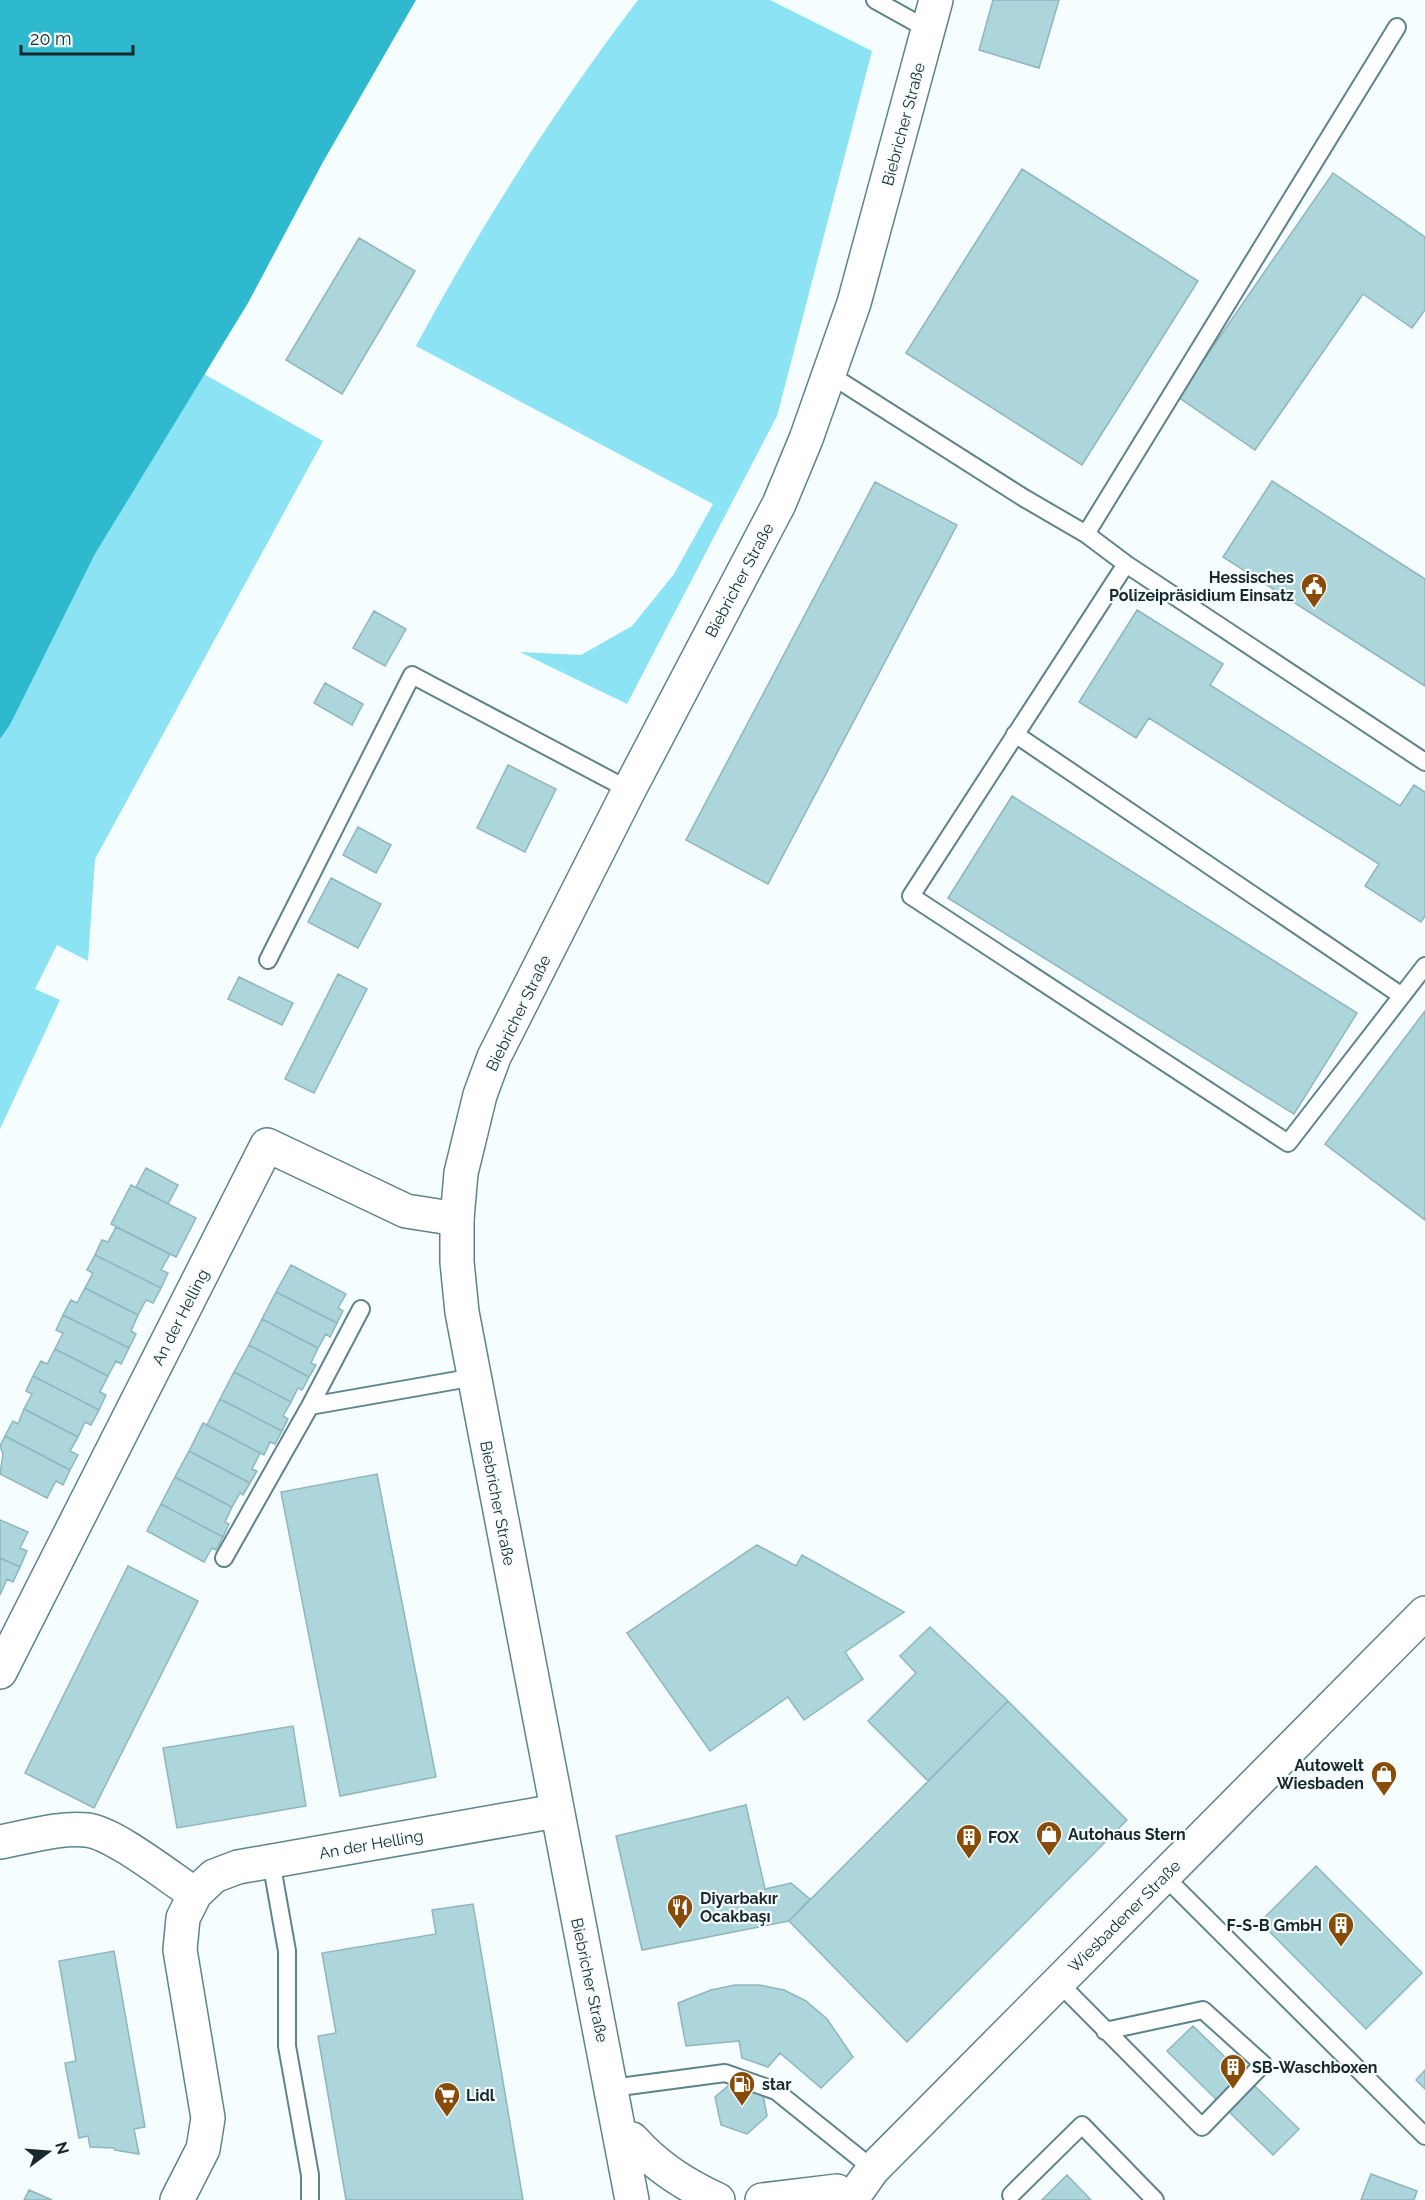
<svg xmlns="http://www.w3.org/2000/svg" width="1425" height="2200" font-family="Raleway,sans-serif">
	<style>
		.green { fill: #8ce3f4 }
		.water { fill: #2fb9ce }
		.building { fill: #add5dc; stroke: #8fb6be; stroke-width: 1.5 }
		.lines { fill: none; stroke-linecap: round; stroke-linejoin: round }
		.service-casing { stroke: #5e848b; stroke-width: 20 }
		.minor-casing { stroke: #5e848b; stroke-width: 36 }
		.tertiary-casing { stroke: #5e848b; stroke-width: 36 }
		.secondary-casing { stroke: #5e848b; stroke-width: 36 }
		.service { stroke: #fff; stroke-width: 16 }
		.minor { stroke: #fff; stroke-width: 33 }
		.tertiary { stroke: #fff; stroke-width: 33 }
		.secondary { stroke: #fff; stroke-width: 33 }
		.labels { text-anchor: middle; stroke-width: 4.5; stroke-linejoin: round; paint-order: stroke }
		.street-label { font-size: 16px; fill: #18282b; stroke: #f5fdfe }
		.poi-label { font-size: 16px; font-weight: bold; fill: #18282b; stroke: #f5fdfe; text-anchor: start }
	</style>
	<rect width="100%" height="100%" fill="#f5fdfe"/>
	<path class="green" d="M638,0H770L872,51L777,416L627,704L520,652L581,655L632,626L674,574L713,504L416,346C481,225 555,109 638,0Z
		M204,374L323,441L95,859L88,961L57,945L35,989L60,1000L0,1129V739L10,725L95,554Z"/>
	<path class="water" d="M0,0H416L323,162L248,303L95,554L10,725L0,739Z"/>
	<path class="building" d="M993,0H1059L1039,68L979,50Z
		M1022,169L1198,281L1082,465L906,353Z
		M1333,173L1425,237V310L1412,328L1363,294L1255,450L1178,397Z
		M359,238L415,271L342,394L286,360Z
		M1272,481L1425,579V686L1223,557Z
		M875,482L957,525L768,884L686,840Z
		M1137,610L1223,664L1210,685L1400,806L1414,785L1425,792V916L1421,922L1365,886L1379,864L1149,718L1136,738L1079,702Z
		M374,611L406,629L385,666L353,648Z
		M325,683L363,704L352,725L314,703Z
		M508,765L556,789L525,852L477,828Z
		M1012,796L1357,1013L1294,1114L948,898Z
		M358,827L391,845L376,873L343,855Z
		M331,878L381,904L358,948L308,922Z
		M338,974L367,989L314,1093L285,1079Z
		M239,977L293,1003L282,1025L228,999Z
		M1425,1011V1220L1325,1144Z
		M146,1168L178,1185L168,1204L136,1187Z
		M131,1185L196,1218L176,1257L111,1224Z
		M116,1227L170,1254L161,1270L168,1273L161,1288L95,1255L102,1240L108,1242Z
		M95,1255L161,1288L153,1303L146,1300L138,1315L85,1288L93,1273L87,1270Z
		M291,1265L346,1294L338,1308L343,1311L337,1323L276,1292Z
		M85,1288L138,1315L131,1331L136,1334L129,1348L63,1315L71,1300L77,1303Z
		M276,1292L337,1323L330,1337L326,1334L318,1348L262,1319Z
		M63,1315L129,1348L121,1364L116,1361L108,1376L55,1349L63,1333L56,1330Z
		M262,1319L318,1348L311,1363L316,1365L309,1377L249,1345Z
		M249,1345L309,1377L302,1390L298,1388L291,1402L234,1372Z
		M55,1349L108,1376L100,1392L106,1395L99,1410L33,1376L41,1361L47,1364Z
		M234,1372L291,1402L283,1416L288,1419L282,1431L220,1399Z
		M33,1376L99,1410L91,1425L85,1422L78,1437L24,1409L32,1394L26,1391Z
		M220,1399L282,1431L275,1444L270,1442L264,1455L207,1425Z
		M24,1409L78,1437L70,1451L78,1455L70,1470L5,1436L13,1421L18,1424Z
		M203,1423L260,1453L252,1469L257,1471L250,1483L189,1451Z
		M5,1436L70,1470L63,1485L56,1481L47,1498L0,1474L3,1454L0,1446Z
		M189,1451L250,1483L243,1495L240,1493L232,1507L175,1477Z
		M377,1474L436,1777L340,1796L281,1492Z
		M175,1477L232,1507L225,1522L229,1524L223,1537L161,1504Z
		M161,1504L223,1537L216,1550L212,1548L204,1562L147,1531Z
		M0,1520L28,1532L20,1548L27,1551L20,1567L0,1558Z
		M757,1545L796,1566L802,1555L904,1612L845,1652L863,1679L804,1720L788,1697L710,1751L627,1633Z
		M0,1558L20,1567L13,1582L7,1579L0,1595Z
		M128,1566L198,1601L94,1808L25,1773Z
		M930,1627L1008,1701L928,1781L868,1721L916,1673L900,1656Z
		M1008,1701L1127,1820L907,2042L789,1921Z
		M293,1726L306,1806L177,1828L163,1748Z
		M746,1805L765,1889L791,1883L810,1899L789,1921L642,1950L616,1836Z
		M1316,1866L1422,1973L1366,2029L1260,1922Z
		M473,1904L523,2200H346L318,2036L336,2033L322,1953L436,1934L432,1910Z
		M114,1951L145,2127L134,2129L139,2154L115,2150L114,2148L90,2147L88,2136L79,2138L65,2063L76,2061L59,1961Z
		M735,1985H759L784,1990L806,2001L827,2019L853,2057L821,2088L780,2053L768,2067L742,2058L739,2041L686,2046L678,2003L711,1990Z
		M1193,2026L1299,2129L1273,2155L1167,2051Z
		M1425,2070V2089L1416,2080Z
		M736,2079L762,2089L767,2116L747,2134L721,2125L715,2097Z
		M1371,2174L1417,2191L1414,2200H1361Z
		M1067,2175L1091,2200H1042Z
		M29,2190L52,2200H24Z"/>
	<g class="lines">
		<g class="service-casing">
			<path id="service" d="M875,0L929,30
				M829,374L1024,498L1086,534L1126,564L1425,762
				M1086,534L1397,27
				M1126,564L911,896L1288,1143L1425,966
				M1015,734L1402,996
				M268,960L412,675L629,790
				M310,1406L475,1377
				M224,1558L310,1406L361,1309
				M271,1861L287,1951V2046L310,2175V2200
				M1164,1876L1425,2136
				M1058,1982L1202,2127L1263,2064L1203,2010L1105,2031
				M612,2088L725,2073L776,2091L873,2169
				M1011,2195L1082,2125L1155,2200"/>
		</g>
		<g class="minor-casing">
			<path id="minor" d="M0,1672L267,1145L406,1211L457,1219
				M0,1842C28,1837 59,1827 87,1830C114,1833 170,1878 195,1894
				M177,2200L203,2149L208,2118L180,1950L183,1918L195,1894L214,1876L238,1867L556,1811"/>
		</g>
		<g class="tertiary-casing">
			<path id="tertiary" d="M632,2139C657,2167 684,2184 718,2200
				M632,2200L462,1312L457,1262V1219L461,1173L480,1095L494,1057L629,790L779,504L806,439L854,303L936,0
				M762,2200L837,2191"/>
		</g>
		<g class="secondary-casing">
			<path id="secondary" d="M851,2200L873,2169L1425,1613"/>
		</g>
		<use href="#service" class="service"/>
		<use href="#minor" class="minor"/>
		<use href="#tertiary" class="tertiary"/>
		<use href="#secondary" class="secondary"/>
	</g>
	<defs>
		<g id="civic-pin" transform="scale(1.35)"><path d="M0 17L-7.5 6A9.5 9.5 0 1 1 7.5 6Z" fill="#884c08" stroke="#f5fdfe"/><path d="M-.6-6.5H3V-4.5H.6V-3L4-1V1h2V6H-6V1h2V-1L-.6-3ZM-1.2 2.5V6h2.4V2.5Z" fill="#fff"/></g>
		<g id="shop-pin" transform="scale(1.35)"><path d="M0 17L-7.5 6A9.5 9.5 0 1 1 7.5 6Z" fill="#884c08" stroke="#f5fdfe"/><path d="M-5-2.5h2.3a2.7 3.5 0 0 1 5.4 0H5L5.5 6h-11ZM-1.5-2.5h3a1.5 2.3 0 0 0-3 0Z" fill="#fff"/></g>
		<g id="building-pin" transform="scale(1.35)"><path d="M0 17L-7.5 6A9.5 9.5 0 1 1 7.5 6Z" fill="#884c08" stroke="#f5fdfe"/><path d="M-4-6H4V6H1V3H-1V6H-4ZM-2.5-4.3h1.7v1.8h-1.7ZM.8-4.3h1.7v1.8H.8ZM-2.5-1h1.7V.8h-1.7ZM.8-1h1.7V.8H.8Z" fill="#fff"/></g>
		<g id="restaurant-pin" transform="scale(1.35)"><path d="M0 17L-7.5 6A9.5 9.5 0 1 1 7.5 6Z" fill="#884c08" stroke="#f5fdfe"/><path d="M-5-6h1v4h1v-4h1v4h1v-4h1v5L-1.5 .5V6h-2V.5L-5-1ZM5-6V6H3V1.5H1.5Q1.5-4 5-6Z" fill="#fff"/></g>
		<g id="fuel-pin" transform="scale(1.35)"><path d="M0 17L-7.5 6A9.5 9.5 0 1 1 7.5 6Z" fill="#884c08" stroke="#f5fdfe"/><path d="M-5.5-6h7V0h2V4h1.3V-2.5L3-4.5l.8-.8L6-3V5H2.5V1h-1V6h-7ZM-4.2-4.7v3.2H.2V-4.7Z" fill="#fff"/></g>
		<g id="supermarket-pin" transform="scale(1.35)"><path d="M0 17L-7.5 6A9.5 9.5 0 1 1 7.5 6Z" fill="#884c08" stroke="#f5fdfe"/><path d="M-6-5.5h2.5l.6 2H6L4.5 2H-2.5L-4.4-4H-6ZM-1.5 3.2a1.3 1.3 0 1 0 .1 0ZM3 3.2a1.3 1.3 0 1 0 .1 0Z" fill="#fff"/></g>
	</defs>
	<g fill-rule="evenodd">
		<use href="#civic-pin" x="1314" y="586"/>
		<use href="#shop-pin" x="1384" y="1774"/>
		<use href="#shop-pin" x="1049" y="1834"/>
		<use href="#building-pin" x="969" y="1837"/>
		<use href="#restaurant-pin" x="680" y="1907"/>
		<use href="#building-pin" x="1341" y="1925"/>
		<use href="#building-pin" x="1233" y="2067"/>
		<use href="#fuel-pin" x="742" y="2084"/>
		<use href="#supermarket-pin" x="447" y="2095"/>
	</g>
	<g class="labels">
		<g class="street-label">
			<text transform="translate(903 124) rotate(-75)" y="6">Biebricher Straße</text>
			<text transform="translate(739 580) rotate(-62)" y="6">Biebricher Straße</text>
			<text transform="translate(518 1013) rotate(-64)" y="6">Biebricher Straße</text>
			<text transform="translate(180 1317) rotate(-63)" y="6">An der Helling</text>
			<text transform="translate(498 1503) rotate(79)" y="6">Biebricher Straße</text>
			<text transform="translate(371 1844) rotate(-10)" y="6">An der Helling</text>
			<text transform="translate(1124 1916) rotate(-45)" y="6">Wiesbadener Straße</text>
			<text transform="translate(590 1980) rotate(78)" y="6">Biebricher Straße</text>
		</g>
		<g class="poi-label">
			<text x="1294" y="583" text-anchor="end">Hessisches<tspan x="1294" dy="18">Polizeipräsidium Einsatz</tspan></text>
			<text x="1364" y="1771" text-anchor="end">Autowelt<tspan x="1364" dy="18">Wiesbaden</tspan></text>
			<text x="1068" y="1840">Autohaus Stern</text>
			<text x="988" y="1843">FOX</text>
			<text x="700" y="1904">Diyarbakır<tspan x="700" dy="18">Ocakbaşı</tspan></text>
			<text x="1322" y="1931" text-anchor="end">F-S-B GmbH</text>
			<text x="1252" y="2073">SB-Waschboxen</text>
			<text x="762" y="2090">star</text>
			<text x="466" y="2101">Lidl</text>
		</g>
	</g>
	<g transform="translate(48 2152) rotate(74)" stroke="#f5fdfe" stroke-width="4.5" paint-order="stroke">
	<path d="M0-4.5L10 22L0 15L-10 22Z" fill="#18282b"/>
	<text y="-9" font-size="16" font-weight="bold" text-anchor="middle" fill="#18282b">N</text>
	</g>
	<path d="M21 45v9h112v-9" fill="none" stroke="#18282b" stroke-width="3"/>
	<text x="30" y="45" font-size="18" fill="#18282b" stroke="#f5fdfe" stroke-width="4.5" paint-order="stroke">20 m</text>
</svg>
